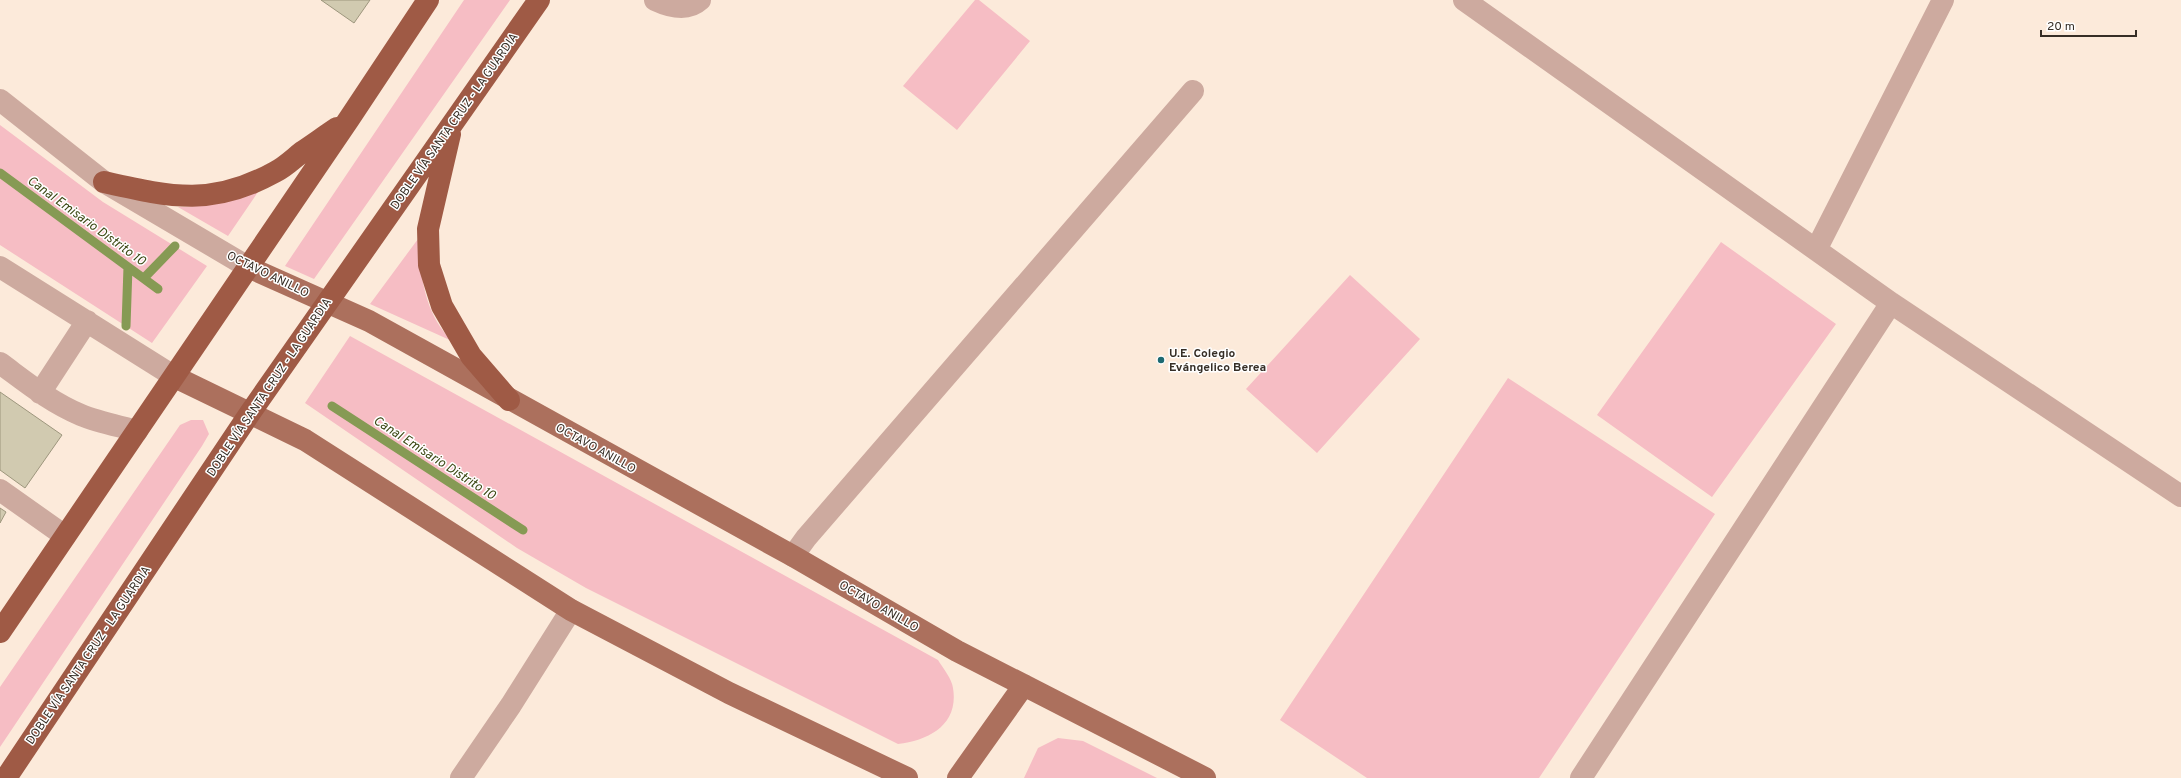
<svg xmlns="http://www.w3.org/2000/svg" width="2181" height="778" font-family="Overpass,sans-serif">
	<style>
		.green { fill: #f6bdc4 }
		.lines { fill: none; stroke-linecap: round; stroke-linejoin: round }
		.stream { stroke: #869a54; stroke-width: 9 }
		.building { fill: #d1cab0; stroke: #9d967d }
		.minor { stroke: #cdaa9f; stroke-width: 22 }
		.major { stroke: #ac705d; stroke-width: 22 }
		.highway { stroke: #9f5a45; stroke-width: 22 }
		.poi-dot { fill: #1d6971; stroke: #fff; stroke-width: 1.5 }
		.labels { text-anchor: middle; stroke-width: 3; stroke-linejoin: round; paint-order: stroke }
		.street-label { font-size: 12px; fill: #362e26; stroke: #fff }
		.poi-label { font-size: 12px; font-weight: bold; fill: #362e26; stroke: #fff; text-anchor: start }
		.water-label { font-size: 13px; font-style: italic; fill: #3b4713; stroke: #fff }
	</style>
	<rect width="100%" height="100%" fill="#fceada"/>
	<path class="green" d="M464,0H510L314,279L285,266Z
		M975,0H979L1030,41L957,130L903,86Z
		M0,125L103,202L207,266L152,343L0,245Z
		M260,189L228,236L178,207C208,207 232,199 260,189Z
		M418,239C421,277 424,313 452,341L370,304Z
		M1721,242L1836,324L1712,497L1597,415Z
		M1350,275L1420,339L1317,453L1246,389Z
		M350,336L938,660C943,668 952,679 953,688C959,724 930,740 898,744L586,588L517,548L305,403Z
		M1508,378L1715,514L1539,778H1367L1280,720Z
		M191,420H203L209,434L202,446L0,747V687L180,425Z
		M1058,738L1083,741L1157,778H1024L1038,748Z"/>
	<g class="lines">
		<path class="stream" d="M0,173L158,289
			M144,278L175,246
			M126,326L128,267
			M332,406L523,530"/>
	</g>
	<path class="building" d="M321,0H370L354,23Z
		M0,392L62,435L25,488L0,470Z
		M0,508L6,512L0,523Z"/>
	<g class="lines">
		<path class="minor" d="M655,0C670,7 687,12 700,0
			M1464,0L1891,303L2181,496
			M0,100L104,182L248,267
			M1816,250L1943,0
			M0,267L175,377
			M0,363C26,382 50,402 81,415C98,422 119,426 137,431
			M40,393L87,321
			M0,490L65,536
			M793,556L806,538L1193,91
			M461,778L511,705L571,610
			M1581,778L1891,303"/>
		<path class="major" d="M248,267L369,321L793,556L957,651L1205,778
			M175,377L305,440L571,610L729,693L907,778
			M958,778L1024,685"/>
		<path class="highway" d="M450,134L428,229L429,265L442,306L471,356L509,400
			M104,182C171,197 212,207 275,172C285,167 293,159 302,152C314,144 325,136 337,128
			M0,632L349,119L428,0
			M6,778L250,413L539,0"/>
	</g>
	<circle class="poi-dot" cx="1161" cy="360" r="4"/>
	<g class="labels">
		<g class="street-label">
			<text transform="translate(454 121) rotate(-55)" y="4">DOBLE VÍA SANTA CRUZ - LA GUARDIA</text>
			<text transform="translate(268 274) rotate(26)" y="4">OCTAVO ANILLO</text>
			<text transform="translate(269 387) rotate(-56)" y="4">DOBLE VÍA SANTA CRUZ - LA GUARDIA</text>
			<text transform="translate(596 448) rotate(29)" y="4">OCTAVO ANILLO</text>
			<text transform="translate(879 606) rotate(30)" y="4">OCTAVO ANILLO</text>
			<text transform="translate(88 655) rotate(-56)" y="4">DOBLE VÍA SANTA CRUZ - LA GUARDIA</text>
		</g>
		<g class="poi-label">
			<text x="1169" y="357">U.E. Colegio<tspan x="1169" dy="14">Evángelico Berea</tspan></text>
		</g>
		<g class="water-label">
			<text transform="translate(87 220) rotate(36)" y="5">Canal Emisario Distrito 10</text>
			<text transform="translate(435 457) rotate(33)" y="5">Canal Emisario Distrito 10</text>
		</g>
	</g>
	<path d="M2041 30v6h95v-6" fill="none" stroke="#362e26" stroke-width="2"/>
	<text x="2047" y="30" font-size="12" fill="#362e26" stroke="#ffffff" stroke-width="3" paint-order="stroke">20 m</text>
</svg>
